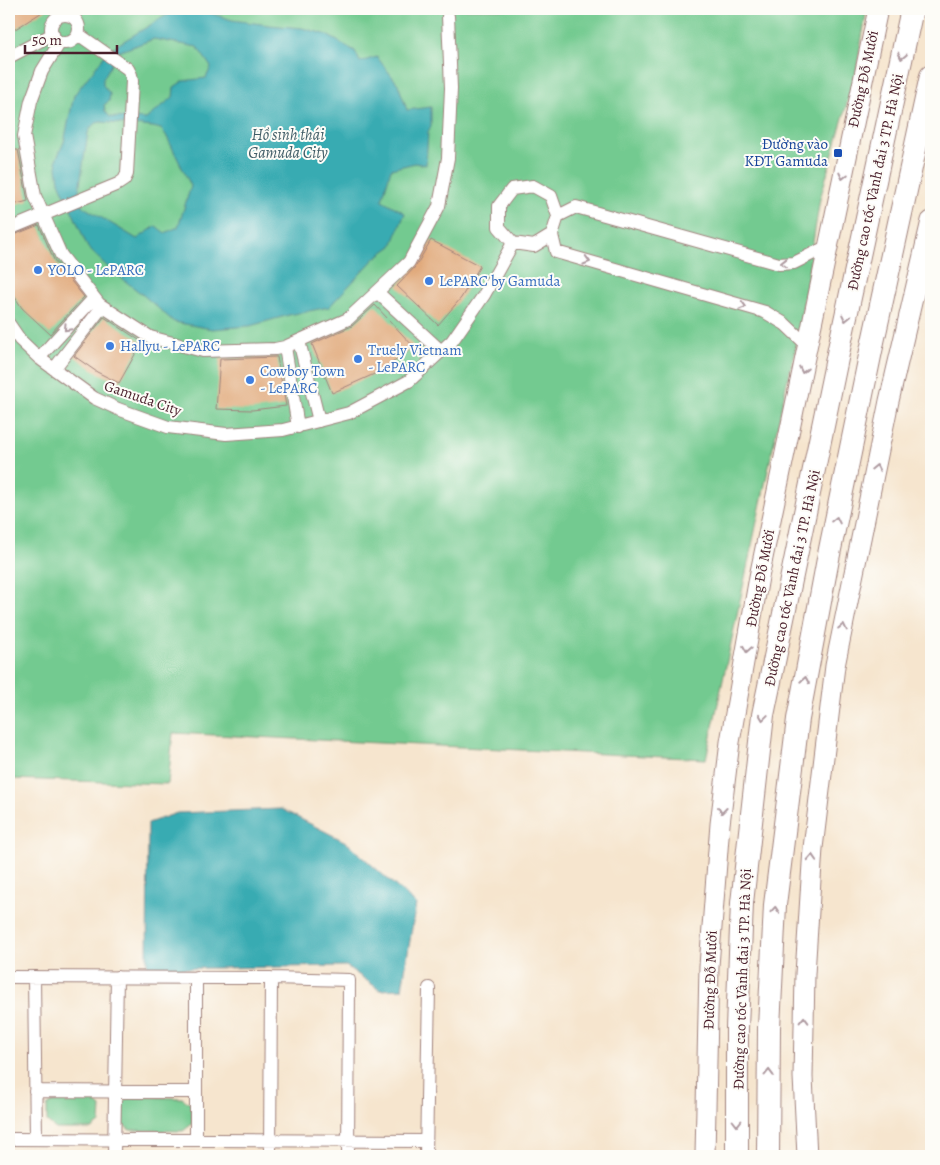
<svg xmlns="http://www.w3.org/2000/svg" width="940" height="1165" font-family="Alegreya,serif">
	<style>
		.built { fill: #f0d6bc }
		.green { fill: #73ca90; stroke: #5e745e }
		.water { fill: #39abb2; stroke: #42656e; fill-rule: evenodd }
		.building { fill: #e1aa7d }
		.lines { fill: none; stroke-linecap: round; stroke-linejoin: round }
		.minor-casing { stroke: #a0827c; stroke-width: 14 }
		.primary-casing { stroke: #a0827c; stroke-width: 21 }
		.motorway-casing { stroke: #a0827c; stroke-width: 24 }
		.minor { stroke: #fff; stroke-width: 12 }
		.primary { stroke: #fff; stroke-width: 19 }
		.motorway { stroke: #fff; stroke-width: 22 }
		.oneway { stroke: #ae9aa0 }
		.transit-dot { fill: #1a4fb4; stroke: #fdfcf7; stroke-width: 2 }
		.shop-dot { fill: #3f7fe0; stroke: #fdfcf7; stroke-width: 2 }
		.labels { text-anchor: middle; stroke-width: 4; stroke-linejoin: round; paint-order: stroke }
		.street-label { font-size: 15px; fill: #4a1f2b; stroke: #fdfcf7 }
		.transit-label { font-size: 15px; fill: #164399; stroke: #fdfcf7; text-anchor: end }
		.shop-label { font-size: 15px; fill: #366cbe; stroke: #fdfcf7; text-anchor: start }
		.water-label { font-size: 16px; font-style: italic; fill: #425e68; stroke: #fdfcf7 }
	</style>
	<rect width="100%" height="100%" fill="#fdfcf7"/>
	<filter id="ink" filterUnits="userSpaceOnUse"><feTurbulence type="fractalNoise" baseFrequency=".02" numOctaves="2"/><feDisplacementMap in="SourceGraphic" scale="10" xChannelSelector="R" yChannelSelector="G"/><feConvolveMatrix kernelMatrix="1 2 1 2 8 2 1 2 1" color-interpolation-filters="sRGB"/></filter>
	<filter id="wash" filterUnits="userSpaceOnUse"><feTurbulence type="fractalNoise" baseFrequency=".0096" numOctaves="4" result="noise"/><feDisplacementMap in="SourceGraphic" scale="20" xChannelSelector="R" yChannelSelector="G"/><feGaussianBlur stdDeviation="1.12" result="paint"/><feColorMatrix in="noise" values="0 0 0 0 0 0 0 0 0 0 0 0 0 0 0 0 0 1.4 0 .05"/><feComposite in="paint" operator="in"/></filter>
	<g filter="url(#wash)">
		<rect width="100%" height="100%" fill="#f6e5ce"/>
		<path class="built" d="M152,1151H251L256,1156H145Z
			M9,1152H90L94,1156H9Z"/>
		<path class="green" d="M9,9H867L856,72L820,199L795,354L787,382L706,759L173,733L168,784L9,779Z
			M130,1097L182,1098L192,1105V1124L183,1131L130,1130L122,1124V1104Z
			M55,1100H93L101,1107L100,1123L92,1129H56L47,1122V1106Z"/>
		<path class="water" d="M182,9L201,10L232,20L269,25L302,28L325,34L355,51L360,62L377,57L398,84L407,110L431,107V126L428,132L426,165L415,163L391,169L382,200L405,213L392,246L375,258L329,307L289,315L250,326L212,329L174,322L143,295L111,270L88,248L77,222L59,182L56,160L64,142L74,95L109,50L165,16ZM154,39L197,47L211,67L206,78L183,81L174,87L173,97L146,119L110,117L105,111L104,105L109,101L110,94L103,85V79L118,52ZM101,122L153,127L161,129L166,135L191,186L178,227L165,233L156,226L137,239L82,206L79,190L88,133C91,126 94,123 101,122Z
			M281,809L346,842L416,904L402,989L380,990L346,966L147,969L148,823L177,813Z"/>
		<g id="blocks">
			<path class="building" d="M9,9H47L9,33Z
				M9,150H18L28,201L9,206Z
				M39,225L54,260L84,297L50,334L22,308L9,288V237Z
				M431,240L480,266L461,298L438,325L397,286L416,266Z
				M375,305L414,347L381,371L332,393L312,344L352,326Z
				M104,317L142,342L119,383L97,372L74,356Z
				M277,357L286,406L252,410L216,409L220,359Z"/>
		</g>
	</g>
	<g filter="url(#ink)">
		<use href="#blocks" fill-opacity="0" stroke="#a0827c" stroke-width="1"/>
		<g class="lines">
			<g class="minor-casing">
				<path id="minor" d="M51 29a14 14 0 1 1 28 0a14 14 0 1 1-28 0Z
					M60,42L42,71L31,101L24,136L35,196L61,255L99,304L150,337L203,351L275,349L285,347L348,319L409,262L439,206L448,158L451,88L448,16
					M9,57L53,34
					M533,186L551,196L558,216L552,235L534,246L513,243L499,227V206L512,189Z
					M558,216L576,207L779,264L794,263L828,246
					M9,229L118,184L124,180L127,174L132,81L131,75L128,69L78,34
					M552,235L556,252L765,312L785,324L808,346
					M377,292L441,351
					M9,324L20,340L39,358L94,398L118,409L168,427L226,434L283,430L349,413L409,381L452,341L484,295L513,243
					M299,341L319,421
					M285,347L298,427
					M39,358L94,298
					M54,369L102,307
					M9,977L271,978L349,980L348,1156
					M34,977L36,1139
					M196,977V1140
					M35,1091L196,1092
					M9,1139L426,1141
					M114,1156L117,977
					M270,1156L271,978
					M426,1156L429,988"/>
			</g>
			<g class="primary-casing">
				<path id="primary" d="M705,1156L709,966L720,824L730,742L759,577L878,9
					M807,1156L803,1077L805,974L813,848L835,666L889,401L931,221"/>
			</g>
			<g class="motorway-casing">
				<path id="motorway" d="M737,1156V1028L742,903L763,715L840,344L912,9
					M768,1156L769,1028L775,905L798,719L828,559L871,351L931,76"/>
			</g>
			<use href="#minor" class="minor"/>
			<use href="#primary" class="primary"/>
			<use href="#motorway" class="motorway"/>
		</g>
		<defs><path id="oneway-chevron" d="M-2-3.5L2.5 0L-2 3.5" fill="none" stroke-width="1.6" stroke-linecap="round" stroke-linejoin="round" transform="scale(1.25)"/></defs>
		<g class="oneway">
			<use href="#oneway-chevron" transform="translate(902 56) rotate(102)"/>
			<use href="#oneway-chevron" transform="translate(843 176) rotate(102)"/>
			<use href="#oneway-chevron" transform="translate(587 261) rotate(16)"/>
			<use href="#oneway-chevron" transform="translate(784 263) rotate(-180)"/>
			<use href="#oneway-chevron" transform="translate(743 306) rotate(16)"/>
			<use href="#oneway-chevron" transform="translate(846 318) rotate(102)"/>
			<use href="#oneway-chevron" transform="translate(67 328) rotate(133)"/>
			<use href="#oneway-chevron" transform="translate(803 370) rotate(102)"/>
			<use href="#oneway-chevron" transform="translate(876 468) rotate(-78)"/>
			<use href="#oneway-chevron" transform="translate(836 520) rotate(-78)"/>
			<use href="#oneway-chevron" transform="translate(843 627) rotate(-78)"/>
			<use href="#oneway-chevron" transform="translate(747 649) rotate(100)"/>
			<use href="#oneway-chevron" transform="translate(805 680) rotate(-80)"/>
			<use href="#oneway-chevron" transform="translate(763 717) rotate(98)"/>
			<use href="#oneway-chevron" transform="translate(722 810) rotate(97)"/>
			<use href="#oneway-chevron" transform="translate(812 858) rotate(-87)"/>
			<use href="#oneway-chevron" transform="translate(775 910) rotate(-86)"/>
			<use href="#oneway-chevron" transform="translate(804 1020) rotate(-89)"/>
			<use href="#oneway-chevron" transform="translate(769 1073) rotate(-89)"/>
			<use href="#oneway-chevron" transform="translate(737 1123) rotate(90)"/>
		</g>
	</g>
	<rect class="transit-dot" x="833" y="148" width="10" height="10" rx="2.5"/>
	<g class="shop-dot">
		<circle cx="38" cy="270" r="5"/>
		<circle cx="429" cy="281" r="5"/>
		<circle cx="110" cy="346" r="5"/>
		<circle cx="358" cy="359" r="5"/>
		<circle cx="250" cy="380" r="5"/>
	</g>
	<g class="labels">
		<g class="street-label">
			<text transform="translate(863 79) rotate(-78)" y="5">Đường Đỗ Mười</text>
			<text transform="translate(875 182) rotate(-78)" y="5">Đường cao tốc Vành đai 3 TP. Hà Nội</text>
			<text transform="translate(143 398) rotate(19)" y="5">Gamuda City</text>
			<text transform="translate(760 578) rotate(-79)" y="5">Đường Đỗ Mười</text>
			<text transform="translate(792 578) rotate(-78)" y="5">Đường cao tốc Vành đai 3 TP. Hà Nội</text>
			<text transform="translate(742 979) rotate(-88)" y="5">Đường cao tốc Vành đai 3 TP. Hà Nội</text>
			<text transform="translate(710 980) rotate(-88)" y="5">Đường Đỗ Mười</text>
		</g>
		<g class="transit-label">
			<text x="828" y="149">Đường vào<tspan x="828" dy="17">KĐT Gamuda</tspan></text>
		</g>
		<g class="shop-label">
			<text x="48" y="275">YOLO - LePARC</text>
			<text x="439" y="286">LePARC by Gamuda</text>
			<text x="120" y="351">Hallyu - LePARC</text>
			<text x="368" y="355">Truely Vietnam<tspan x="368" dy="17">- LePARC</tspan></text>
			<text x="260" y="376">Cowboy Town<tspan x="260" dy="17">- LePARC</tspan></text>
		</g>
		<g class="water-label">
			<text x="288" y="140">Hồ sinh thái<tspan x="288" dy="18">Gamuda City</tspan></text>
		</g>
	</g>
	<rect width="940" height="1165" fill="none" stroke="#fdfcf7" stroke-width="30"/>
	<path d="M25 45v8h92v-8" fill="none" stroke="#4a1f2b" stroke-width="2.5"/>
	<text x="32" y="45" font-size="15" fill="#4a1f2b" stroke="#fdfcf7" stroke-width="4" paint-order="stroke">50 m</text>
</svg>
